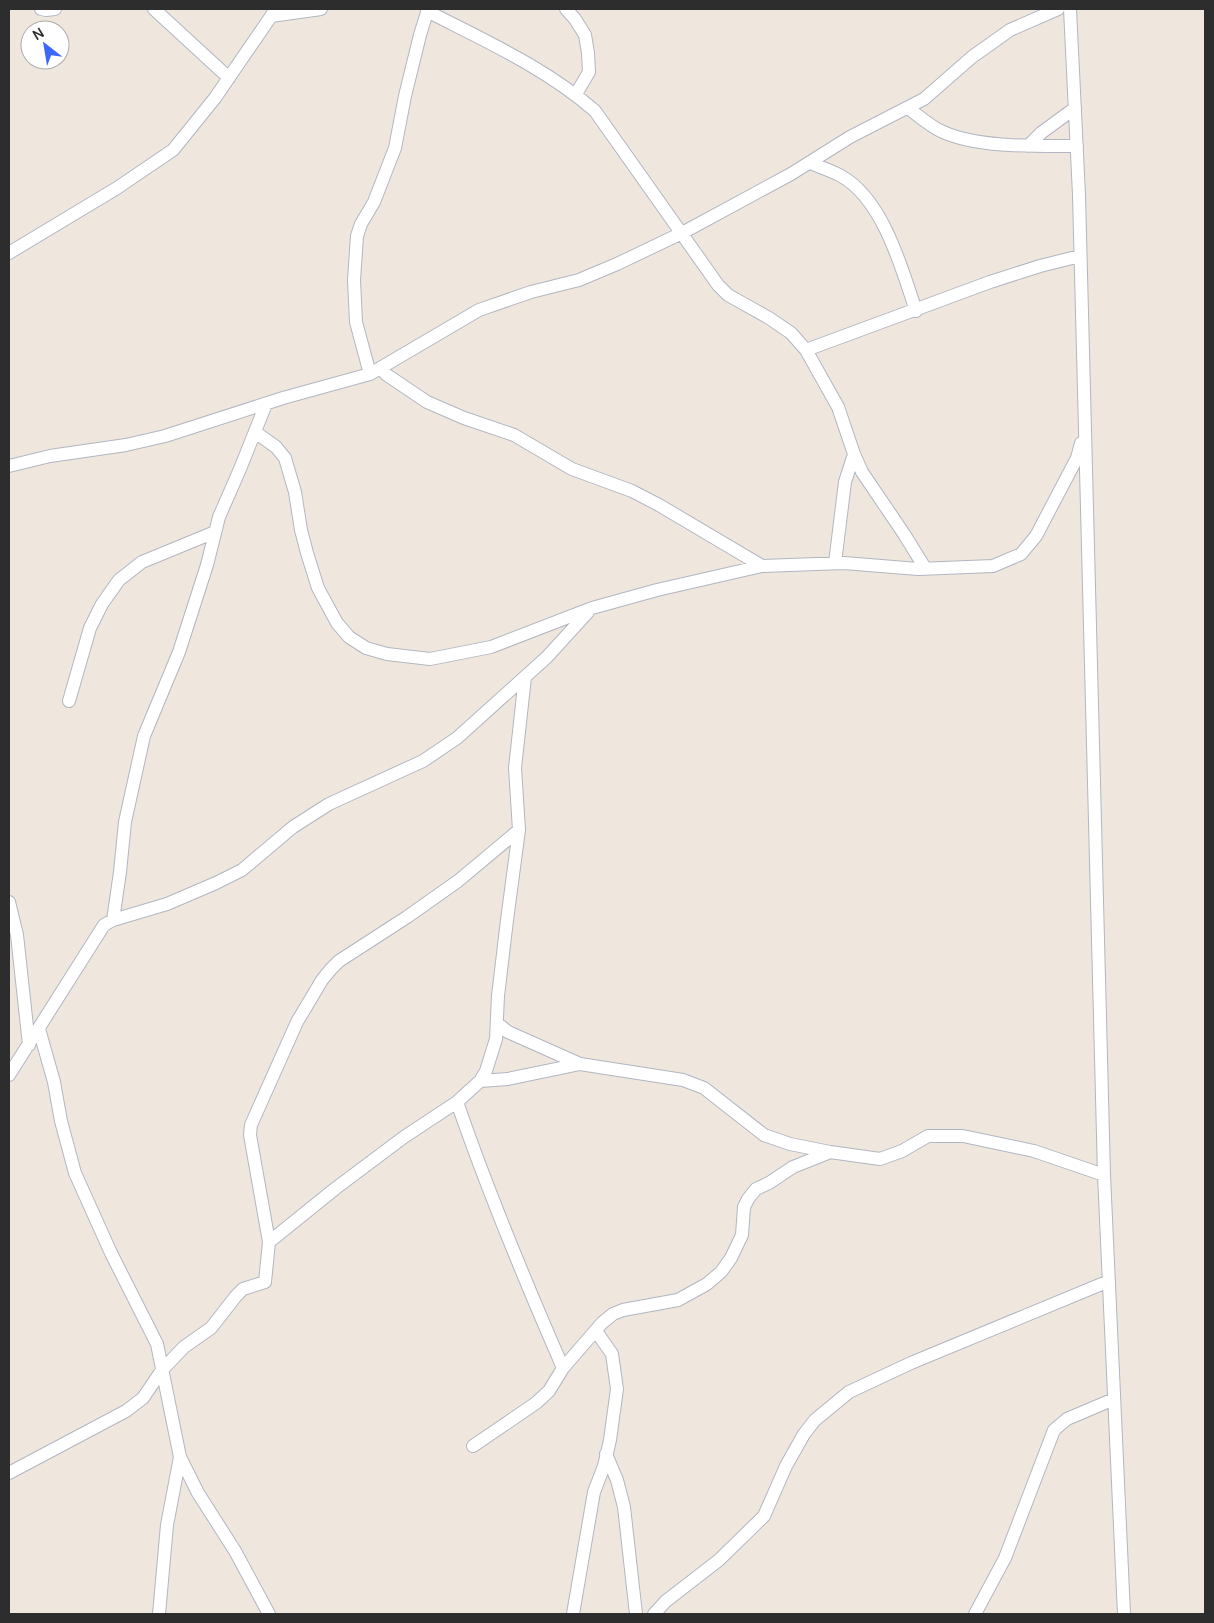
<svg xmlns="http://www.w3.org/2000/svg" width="1214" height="1623" font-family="Manrope,sans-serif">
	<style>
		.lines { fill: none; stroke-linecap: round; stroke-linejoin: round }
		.minor-casing { stroke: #b2b6c2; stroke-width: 14 }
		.minor { stroke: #fff; stroke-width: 12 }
	</style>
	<rect width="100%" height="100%" fill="#efe7de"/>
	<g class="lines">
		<g class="minor-casing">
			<path id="minor" d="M41,9L46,10L55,9
				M154,9L229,78
				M566,9L575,19L585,35L588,53L589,72L576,94
				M1070,9L1079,195L1104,1175L1124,1614
				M427,11C485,41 546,68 595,111L718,285L728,295L769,318L791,333L806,350L838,407L854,454L862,472L904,534L925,568
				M271,16L321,9
				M908,108C919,116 931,127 943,132C979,148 1037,146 1077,146
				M1028,146L1041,133L1075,108
				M810,163C820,167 832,171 841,176C883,199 902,269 916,311
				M9,253L117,188L173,150L215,98L276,9
				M806,350L990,282L1040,266L1080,256
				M380,368L387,375L427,402L464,418L514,435L572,469L632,491L659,505L762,566
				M370,374L356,322L354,280L357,236L361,224L374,202L395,148L405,96L420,35L428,9
				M255,432L276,447L285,458L295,492L301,530L307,553L318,588L337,623L349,637L366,648L387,654L430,659L491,647L592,608L657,590L762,566L844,563L918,569L993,566L1021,554L1036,536L1077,458L1081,443
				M9,466L50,456L126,445L165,436L283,398L370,374L479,310L531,292L579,280L617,264L682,233L791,174L850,137L924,99L972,57L1010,30L1058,9
				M835,563L845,482L854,454
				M69,701L90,628L102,604L119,580L142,562L215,532
				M9,902L17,935L29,1045
				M113,920L120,872L125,822L144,736L179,652L207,565L219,517L240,469L266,404
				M497,1023L508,1032L580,1064L683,1080L704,1088L764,1135L790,1144L830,1152L880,1159L902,1151L928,1136H963L1034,1151L1104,1175
				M39,1029L54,1082L61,1121L75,1173L111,1253L157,1344L180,1457L167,1525L159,1614
				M9,1075L104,925L113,920L167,904L216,883L242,870L293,827L329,804L423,761L457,738L547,657L588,612
				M480,1081L508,1079L580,1064
				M457,1102C488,1192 525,1281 563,1368
				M269,1242L336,1188L404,1137L457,1102L480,1081L486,1071L496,1039L498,996L507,920L519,830L515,768L525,677
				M473,1446L536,1403L549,1391L563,1368L602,1323L613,1314L623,1310L678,1300L707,1284L721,1272L731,1258L742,1235L744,1207L748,1199L756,1189L769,1183L793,1167L828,1153
				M606,1454L617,1480L624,1507L636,1614
				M180,1457L198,1493L235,1551L269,1614
				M9,1473L126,1411L143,1398L162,1370L184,1347L211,1328L236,1296L243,1289L265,1282L269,1242L250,1135L251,1125L297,1022L322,980L331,969L339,961L407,917L458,881L519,830
				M573,1614L594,1492L604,1466L610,1440L617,1389L612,1354L596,1331
				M654,1614L666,1601L719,1560L764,1516L786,1466L804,1434L815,1420L849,1392L911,1363L1109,1281
				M975,1614L1005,1558L1054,1430L1067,1419L1114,1399"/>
		</g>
		<use href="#minor" class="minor"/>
	</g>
	<rect width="1214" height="1623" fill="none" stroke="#2d2d2d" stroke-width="20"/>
	<g transform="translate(45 45) rotate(329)"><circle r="24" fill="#ffffff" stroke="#ababab"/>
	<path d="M0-4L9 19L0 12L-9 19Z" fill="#3c67ff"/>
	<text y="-8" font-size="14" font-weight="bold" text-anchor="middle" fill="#2d2d2d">N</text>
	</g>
</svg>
